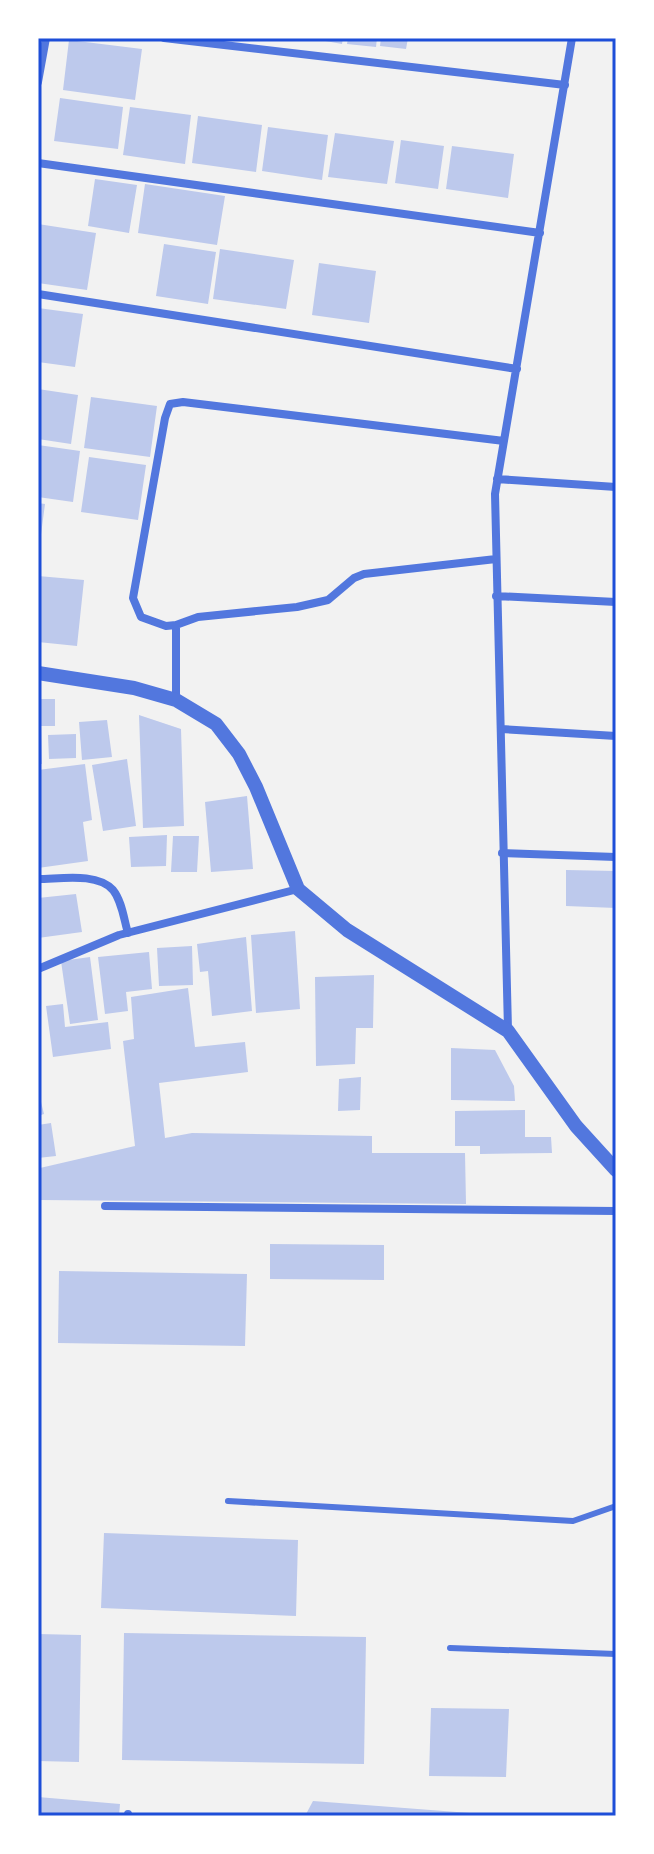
<svg xmlns="http://www.w3.org/2000/svg" width="654" height="1854" font-family="'DM Sans',sans-serif">
	<style>
		.building { fill: #bdc9ec }
		.lines { fill: none; stroke-linecap: round; stroke-linejoin: round }
		.service { stroke: #5277de; stroke-width: 6 }
		.minor { stroke: #5277de; stroke-width: 8 }
		.tertiary { stroke: #5277de; stroke-width: 14 }
		.neatline { fill: none; stroke: #1d4ed8; stroke-width: 3 }
	</style>
	<rect width="100%" height="100%" fill="#f2f2f2"/>
	<path class="building" d="M309,38H343L342,44Z
		M348,38H377L376,47L347,44Z
		M381,38H408L406,49L380,46Z
		M69,40L142,49L135,100L63,90Z
		M60,98L123,107L118,149L54,141Z
		M130,107L191,115L185,164L123,155Z
		M198,116L262,125L256,172L192,163Z
		M268,127L328,135L322,180L262,171Z
		M335,133L394,141L387,184L328,177Z
		M401,140L444,146L438,189L395,183Z
		M452,146L514,154L508,198L446,189Z
		M95,179L137,185L129,233L88,226Z
		M145,184L225,196L217,245L138,233Z
		M38,224L96,233L87,290L38,283Z
		M164,244L216,252L208,304L156,296Z
		M220,249L294,260L286,309L213,299Z
		M319,263L376,271L369,323L312,315Z
		M38,308L83,314L75,367L38,362Z
		M38,389L78,395L71,444L38,439Z
		M91,397L157,406L150,457L84,448Z
		M38,445L80,451L73,502L38,497Z
		M89,457L146,465L138,520L81,512Z
		M38,503L45,504L40,542H38Z
		M38,576L84,580L77,646L38,642Z
		M38,699H55V726H41L42,764H38Z
		M139,715L181,729L184,826L143,828Z
		M107,720L112,757L82,760L79,722Z
		M76,734V758L49,759L48,735Z
		M127,759L136,826L103,831L92,765Z
		M85,764L92,820L83,822L88,861L38,868V770Z
		M247,796L253,869L211,872L205,802Z
		M167,835L166,866L131,867L129,837Z
		M173,836H199L197,872H171Z
		M566,870L616,871V908L566,906Z
		M76,894L82,932L38,938V898Z
		M295,931L300,1009L256,1013L251,935Z
		M246,937L252,1011L212,1016L208,971L200,972L197,944Z
		M192,946L193,985L159,986L157,948Z
		M149,952L152,989L126,992L128,1011L105,1014L98,957Z
		M90,957L98,1020L70,1024L61,961Z
		M374,975L373,1028H356L355,1064L316,1066L315,977Z
		M188,988L195,1047L245,1042L248,1072L159,1083L165,1138L192,1133L372,1136V1153H465L466,1204L40,1200V1168L135,1146L123,1041L134,1039L131,997Z
		M63,1004L65,1027L108,1022L111,1049L53,1057L46,1006Z
		M451,1048L495,1050L514,1086L515,1101L451,1100Z
		M361,1077L360,1110L338,1111L339,1079Z
		M38,1090L44,1114L38,1116Z
		M525,1110V1137H551L552,1153L480,1154V1146H455V1111Z
		M51,1123L56,1156L38,1158V1125Z
		M270,1244L384,1245V1280L270,1279Z
		M59,1271L247,1274L245,1346L58,1343Z
		M104,1533L298,1540L296,1616L101,1608Z
		M124,1633L366,1637L364,1764L122,1760Z
		M38,1634L81,1635L79,1762L38,1761Z
		M431,1708L509,1709L506,1777L429,1776Z
		M38,1797L120,1804L119,1816H38Z
		M313,1801L483,1814V1816H305Z"/>
	<g class="lines">
		<path class="service" d="M228,1501L573,1521L616,1506
			M450,1648L616,1654"/>
		<path class="minor" d="M164,38L565,85
			M38,82L46,38
			M38,163L540,233
			M38,294L517,369
			M497,479L616,487
			M496,596L616,602
			M176,625L198,617L297,607L328,600L354,578L364,574L496,559
			M176,700V625L166,626L141,617L133,598L165,418L170,404L183,402L504,441
			M501,729L616,736
			M502,853L616,857
			M38,879C60,879 97,872 113,890C122,901 124,920 128,933
			M38,969L119,935L298,889
			M508,1030L495,494L572,38
			M105,1206L616,1211
			M128,1816V1814"/>
		<path class="tertiary" d="M38,673L134,688L176,700L216,724L239,754L256,787L298,889L347,930L508,1031L576,1126L616,1170"/>
	</g>
	<rect width="654" height="1854" fill="none" stroke="#ffffff" stroke-width="80"/>
	<rect x="40" y="40" width="574" height="1774" class="neatline"/>
</svg>
